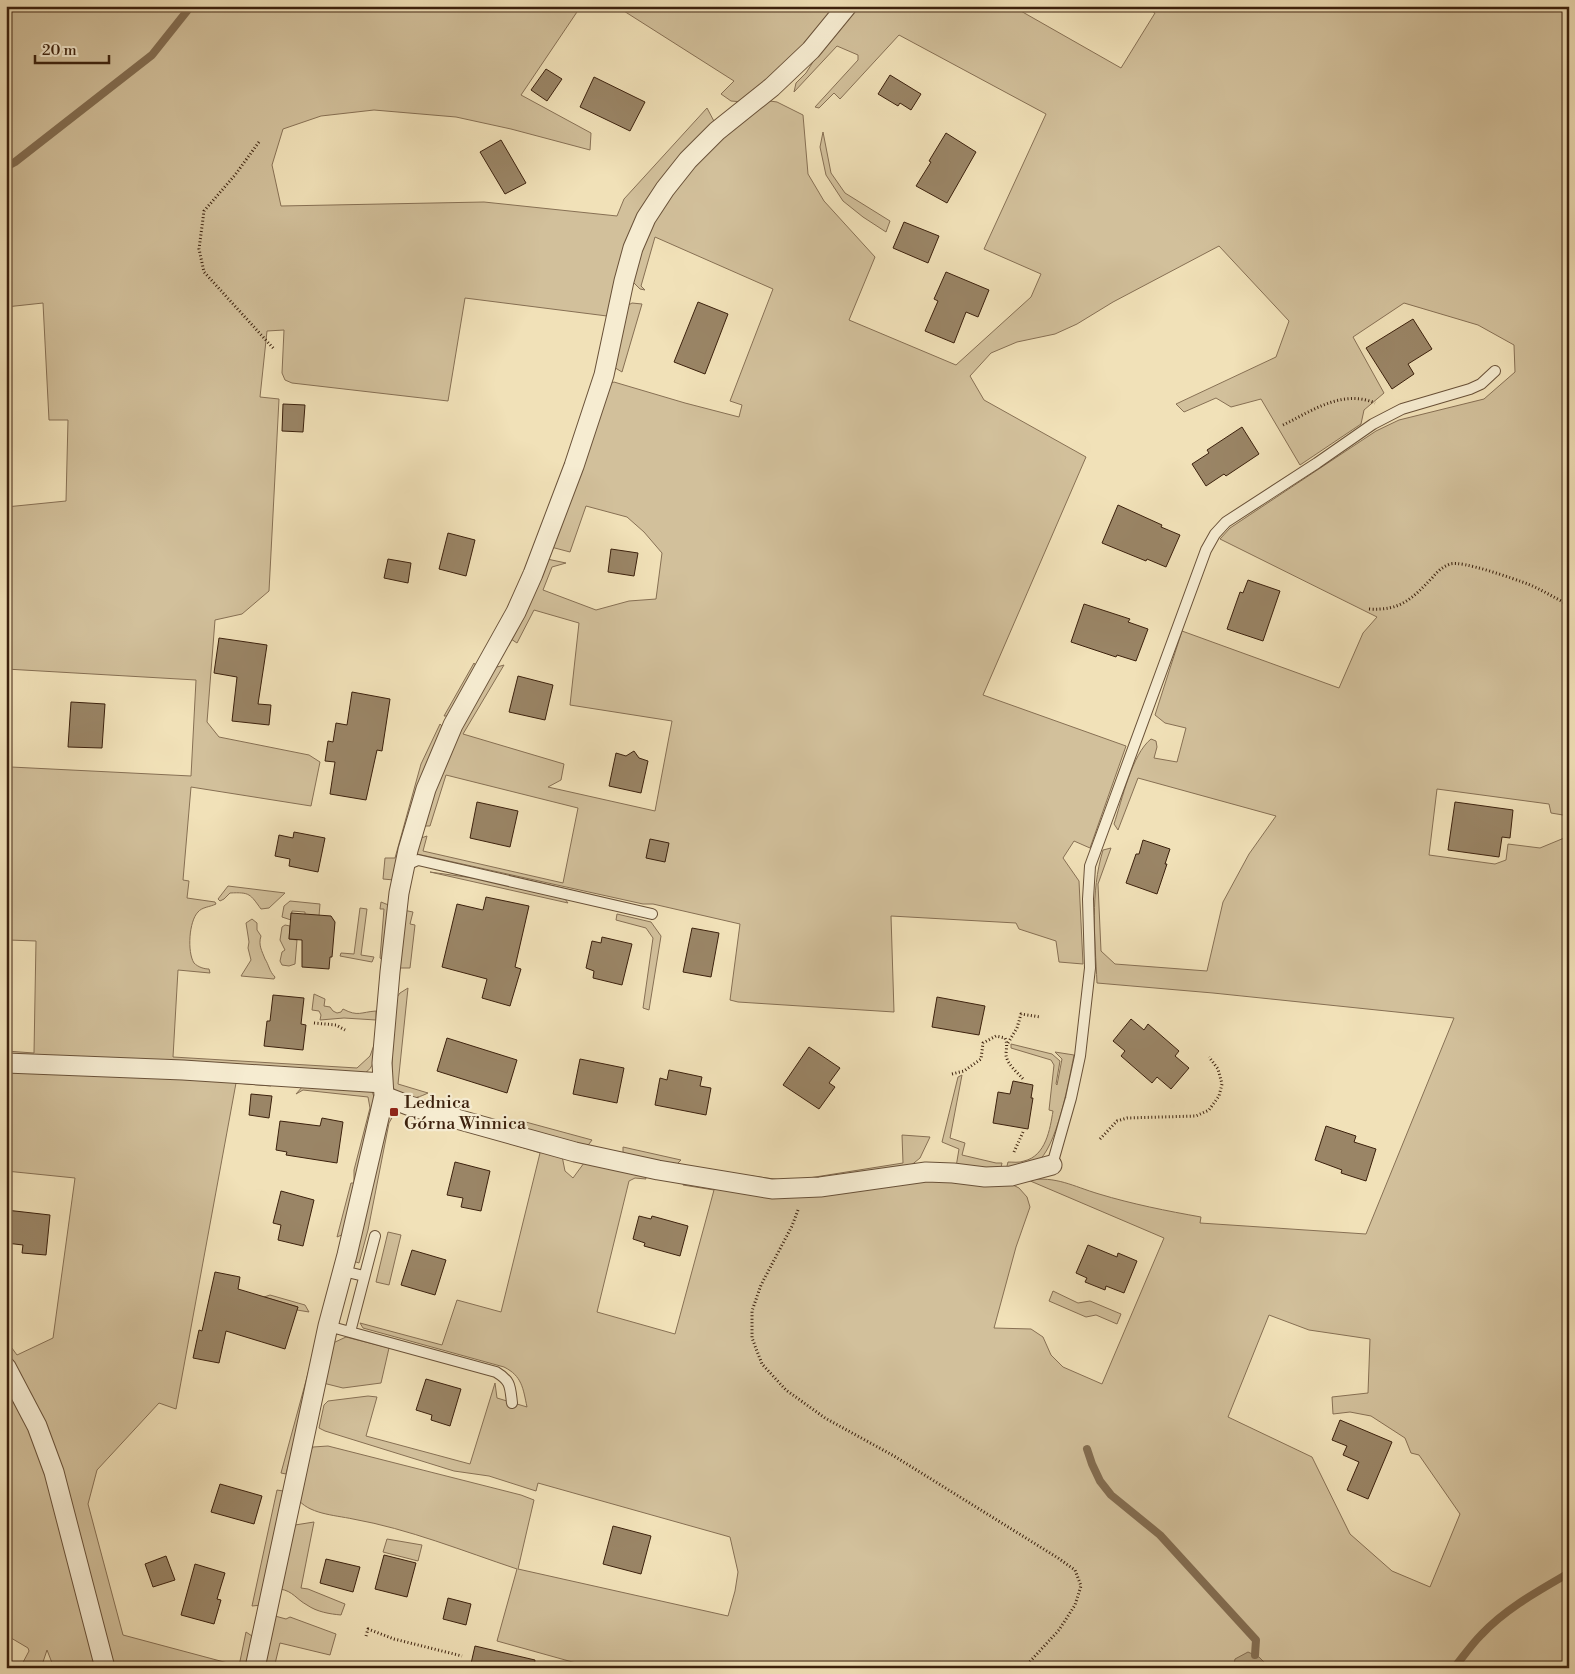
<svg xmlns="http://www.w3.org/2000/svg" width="1575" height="1674" font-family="'Libre Bodoni',serif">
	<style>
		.green { fill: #d2c09b; stroke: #877054; fill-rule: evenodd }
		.water { fill: #b3a07e; stroke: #836d51 }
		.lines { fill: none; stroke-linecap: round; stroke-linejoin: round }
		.stream { stroke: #836d51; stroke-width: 8 }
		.building { fill: #9a8566; stroke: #3c210d }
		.lane-casing { stroke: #695138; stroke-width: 12 }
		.street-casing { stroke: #695138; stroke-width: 21 }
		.path { stroke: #3c210d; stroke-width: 3; stroke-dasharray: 1 2.5; stroke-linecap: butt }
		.lane { stroke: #f6ecd1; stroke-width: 10 }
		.street { stroke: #f6ecd1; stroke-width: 19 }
		.poi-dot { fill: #8f2418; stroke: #f6ecd1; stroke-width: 2 }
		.labels { text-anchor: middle; stroke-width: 4.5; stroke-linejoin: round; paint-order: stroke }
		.poi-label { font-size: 18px; fill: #3c210d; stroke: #f6ecd1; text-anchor: start }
	</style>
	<rect width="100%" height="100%" fill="#f1e1b8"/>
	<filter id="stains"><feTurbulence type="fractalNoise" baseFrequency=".004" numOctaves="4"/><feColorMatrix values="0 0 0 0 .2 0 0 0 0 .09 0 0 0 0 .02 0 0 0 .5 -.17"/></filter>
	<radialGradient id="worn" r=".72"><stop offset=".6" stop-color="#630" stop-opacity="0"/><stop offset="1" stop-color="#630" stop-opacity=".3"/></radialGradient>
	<path class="green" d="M6,6H581L521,95L591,133L590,150L511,129L456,117L374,110L321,116L283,129L272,165L281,206L484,202L617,216L624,199L707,108L716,125L634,229L607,316L465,298L448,401L292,383L285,380L282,373L284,330L267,331L260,397L279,399L269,591L242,614L215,620L207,722L219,737L309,755L320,762L311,806L191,787L183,880L189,881L187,898L215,902L216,904C210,907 202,907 198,912C189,921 187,952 194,963C198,967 204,969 209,969L210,973L178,970L173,1057L357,1068L370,1056L374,1045L376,1049C374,1059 374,1067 365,1073L6,1056V1051L34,1053L36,941L9,940L11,767L191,776L196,680L6,669V507L66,501L68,420H49L43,303L6,307Z
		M616,6H838C809,41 778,73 743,102L731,101L721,94L734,81Z
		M855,6H1012L1121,68L1155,13L1143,6H1569V816L1551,813L1549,804L1437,789L1429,855L1495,864L1506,860L1508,844L1540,848L1569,836V1668H594L497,1641L517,1569C463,1551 409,1529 353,1519C334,1515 308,1514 297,1498L307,1456L313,1447L328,1446L521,1495L534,1500L518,1569L728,1616L735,1591L738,1572L730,1537L538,1483L536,1491L489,1476L454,1471L325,1431L319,1428L324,1405L328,1401L368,1396L377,1397L366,1436L470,1464L495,1383L497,1398L527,1407C523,1388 522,1376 504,1367L363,1328L360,1323L442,1345L457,1300L501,1312L540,1153L423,1116L562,1156L565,1171L573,1178L584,1163L645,1175L646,1179L635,1178L629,1181L597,1312L675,1334L714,1190L683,1185L684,1181L762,1193L930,1177L1009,1183L1019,1188L1027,1197L1030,1207L1016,1247L994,1328L1031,1329L1043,1337L1051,1355L1063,1367L1102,1384L1164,1238L1028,1180C1057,1176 1072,1186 1099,1194C1132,1204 1167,1211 1201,1217L1200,1223L1366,1234L1454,1018L1213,993L1097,983C1095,938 1090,893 1103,850L1111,848L1098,884L1101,951L1115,964L1207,971L1223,902L1249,854L1276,816L1138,778L1118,830L1114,824C1122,800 1132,754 1151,739L1156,741L1157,747L1154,758L1177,762L1186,728L1165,723L1155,715L1182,631L1339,688L1363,633L1377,617L1220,539L1230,528L1376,431L1399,420L1484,399L1515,372L1514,345L1478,325L1404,303L1353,337L1384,393L1364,410L1361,424L1300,465L1261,399L1231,407L1216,398L1184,412L1176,404L1276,357L1289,321L1219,246L1113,302L1077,324L1055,334L1017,342L991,353L970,376L984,400L1086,457L983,695L1126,746L1090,848L1074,841L1063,858L1079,881L1083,964L1059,962L1056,941L1019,929L1016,923L891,916L894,1012L738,1002L730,1000L740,924L653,904H643L417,854L415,852L418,839L427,836L423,851L563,883L578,808L446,775L430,826H425L422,821L434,784L488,674L497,667L504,665L463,734L564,764L561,780L548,787L655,811L672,721L570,705L579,623L534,610L517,643L508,637L547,559L566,563L552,567L543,590L596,610L629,601L656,599L662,553L644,532L627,517L586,506L570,552L551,547L607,385L614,382L685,403L739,417L742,405L730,401L773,289L655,237L641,286L645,290L640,289L631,280L635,264L656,214L699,159L759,105L770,101L777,102L803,115L808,174L824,201L875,257L849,320L956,365L1031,297L1041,274L984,249L1046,114L899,35L840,99L834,93L819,108L815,107L858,60V55L837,46L794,92L796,83L806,73L823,46ZM1269,1315L1309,1330L1370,1339L1368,1393L1332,1397L1333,1414L1350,1412L1371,1416L1405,1438L1411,1453L1419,1455L1460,1514L1430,1587L1392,1571L1350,1534L1312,1457L1228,1417Z
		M823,132L831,173L845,193L890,221L886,232L863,217L843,201L826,175L820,147Z
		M632,303L642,304L622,372L612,366L625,307Z
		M474,663L477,667L448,716H444Z
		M440,724L444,728L394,880L383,879L385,858H395L421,764Z
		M430,872L480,879L565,899L568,903Z
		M228,886L285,893L269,908L261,909C250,894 250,892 230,893L224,899L220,901L218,899Z
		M290,901L320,904L319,916L305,915V912L292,911L291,920L282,917L284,906Z
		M381,902L391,906L383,960L380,958L384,909H380Z
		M360,908L367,909L361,955L374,957L372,962L340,956L341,953L354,954Z
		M403,910L413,912L410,924L415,925L410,968H398Z
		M617,914L651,922L661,936L649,1010L643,1008L653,938L646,928L616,920Z
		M252,919L257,923V930L261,936C258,945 262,951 265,959C269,965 269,971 275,977L274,979L241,976L251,960L248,948L249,942L246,923Z
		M285,925L290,926L289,939L297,940L295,964L289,966L282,965L280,961L282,952L285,950L280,940L282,927Z
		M408,988L398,1084L428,1093C412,1101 400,1101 391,1084L395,1000L400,993Z
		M314,994L325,999L324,1006L330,1007L333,1011L337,1013L341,1012L343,1009C358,1017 361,1012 376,1011V1020L344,1018L320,1020L321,1015L319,1011L312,1010Z
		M1011,1044L1052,1054L1060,1061L1056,1084L1057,1085L1062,1059L1055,1052L1074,1055C1069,1080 1057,1149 1036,1163C1029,1168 1015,1169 1006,1170L1008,1162C1013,1162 1019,1163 1024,1161C1046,1156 1050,1129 1053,1111L1049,1110L1054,1065L1051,1060L1011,1048Z
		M6,1068L272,1083L271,1086L236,1083L176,1409L159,1403L97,1470L88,1504L123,1635L239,1666L246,1632L255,1638L249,1668H111L26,1388L6,1354V1340L17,1355L53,1338L75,1178L6,1171Z
		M962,1075L950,1138L965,1143L962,1155L996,1163H1002L1000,1172L956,1167L959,1149L942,1142L958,1077Z
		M303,1086L372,1091L375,1100L344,1234L337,1237L351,1183H354V1170L370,1108L368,1097L303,1090L296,1094Z
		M392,1109H398L400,1113L393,1116L389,1123L368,1230L359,1263L353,1261L385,1118Z
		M522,1121L592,1140L586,1148L526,1130Z
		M902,1135L930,1137L920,1158L909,1167L787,1183L754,1181L751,1176L790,1181L903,1163Z
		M623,1147L681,1160L674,1167L628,1158L623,1152Z
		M388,1232L401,1235L389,1285L376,1282Z
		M1053,1291L1078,1303L1090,1301L1121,1314L1117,1324L1096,1315L1086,1317L1049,1301Z
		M270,1295L305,1305L309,1312L297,1310L298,1307L264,1297Z
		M346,1337L389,1348L381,1383L343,1388L323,1383L333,1343Z
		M310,1366L313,1367L286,1474L281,1473Z
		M6,1383L28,1424L50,1488L99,1668H54L47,1650L41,1668H20L29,1651L28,1648L6,1635Z
		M277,1490L283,1491L262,1605L252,1606Z
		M314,1522L301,1588L308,1589L345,1604L341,1615C330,1614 317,1612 307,1605C296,1599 293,1591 280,1589L290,1532L295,1525Z
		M387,1539L422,1545L418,1561L383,1552Z
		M275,1616L286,1619L290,1617L336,1634L330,1655L280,1643L274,1668H261Z"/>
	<path class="water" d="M1248,1652L1259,1657L1270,1668H1233L1235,1659Z"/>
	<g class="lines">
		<path class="stream" d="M6,167L15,162L152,55L191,6
			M1087,1449L1092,1464L1100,1481L1111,1495L1160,1535L1256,1640L1255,1655
			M1454,1668C1463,1657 1471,1645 1481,1635C1505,1609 1538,1591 1569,1573"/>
	</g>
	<path class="building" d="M546,69L562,79L547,101L531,90Z
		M890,75L921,94L911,110L900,103L898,106L878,94Z
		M594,77L645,102L630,131L580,107Z
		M946,133L976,152L947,203L916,186L931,162L929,161Z
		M501,140L526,183L505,194L480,152Z
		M904,222L939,236L928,263L893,248Z
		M946,272L989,290L978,317L966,312L954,343L925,331L938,301L934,299Z
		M698,302L728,314L705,374L674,362Z
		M1413,319L1432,349L1408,364L1414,374L1392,389L1366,348Z
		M283,404L305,405L303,432L282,431Z
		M1242,427L1259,454L1226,476L1224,474L1206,486L1192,464L1209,453L1207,450Z
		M1118,505L1162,525L1161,527L1180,535L1166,567L1147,559L1146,561L1102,543Z
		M448,533L475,540L466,576L439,569Z
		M611,549L638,553L634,576L608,572Z
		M388,559L411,563L408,583L384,578Z
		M1248,580L1280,591L1263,641L1227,629L1240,592L1243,593Z
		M1084,604L1130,619L1128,622L1148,629L1136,661L1117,655L1116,657L1071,642Z
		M219,638L267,645L258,704L271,705L269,725L232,721L237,677L214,673Z
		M518,676L553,685L545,720L509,712Z
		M352,692L390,699L382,751L377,750L366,800L330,794L335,762L325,761L328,741L333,742L336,723L347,725Z
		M71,702L105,704L102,748L68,747Z
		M634,751L639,758L648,761L641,793L609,786L616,753L626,756Z
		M477,802L518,811L510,847L470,838Z
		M1455,802L1513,810L1510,838L1502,837L1499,857L1448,850Z
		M294,832L325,838L318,872L289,866L290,859L275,856L279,835L293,838Z
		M650,839L669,843L665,862L646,858Z
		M1143,840L1170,849L1165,864H1167L1157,894L1126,883L1136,854H1139Z
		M486,897L529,906L515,967L521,969L510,1006L482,998L487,979L442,967L457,904L483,910Z
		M291,913L331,916L335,922L332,957H330L329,969L302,967V940L289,939Z
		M692,928L719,933L711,977L683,972Z
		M602,937L632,944L622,985L593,978L594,971L586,968L592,941L601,943Z
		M273,995L304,998L301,1024L306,1025L303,1050L264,1046L267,1021H270Z
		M937,997L985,1006L979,1035L932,1027Z
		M1131,1019L1144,1030L1148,1024L1179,1051L1175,1056L1189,1068L1171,1089L1157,1077L1152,1083L1121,1056L1125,1051L1113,1041Z
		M447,1038L517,1060L507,1093L437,1071Z
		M809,1047L840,1068L829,1083L835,1087L819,1109L783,1085Z
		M580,1059L624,1068L617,1103L573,1094Z
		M669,1070L702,1077L700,1086L711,1088L706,1115L655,1105L660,1078L667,1080Z
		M1013,1081L1033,1085L1031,1098H1033L1028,1129L993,1123L998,1092L1010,1094Z
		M251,1094L272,1096L269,1118L249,1115Z
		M322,1118L343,1122L337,1163L286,1155L287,1152L276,1150L280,1121L320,1126Z
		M1326,1126L1356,1136L1354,1142L1376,1149L1366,1181L1341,1173L1342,1170L1315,1160Z
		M455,1162L490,1171L481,1211L461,1207L463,1198L447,1195Z
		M281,1191L314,1200L303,1246L278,1240L281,1225L273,1223Z
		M6,1210L50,1215L46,1255L22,1253L23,1245L6,1243Z
		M639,1216L651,1219L652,1216L688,1226L680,1256L644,1246L645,1243L633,1239Z
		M1088,1245L1117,1257L1118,1253L1137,1261L1124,1293L1106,1286L1105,1290L1085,1282L1087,1278L1076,1273Z
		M412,1250L446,1260L435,1295L401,1285Z
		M215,1272L240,1277L238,1289L298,1307L285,1349L226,1331L219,1363L193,1358L199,1330L202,1331Z
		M426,1379L461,1389L450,1426L431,1420L432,1415L416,1410Z
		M1340,1420L1392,1442L1368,1499L1347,1490L1359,1462L1343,1455L1347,1446L1332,1440Z
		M220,1484L262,1496L254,1524L211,1512Z
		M613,1526L651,1536L641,1574L603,1564Z
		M384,1555L416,1563L407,1597L375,1589Z
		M166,1556L175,1580L153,1587L145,1564Z
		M326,1559L360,1567L353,1592L320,1583Z
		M195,1564L225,1573L217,1599L221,1600L214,1624L181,1615Z
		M448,1598L471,1604L466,1625L443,1619Z
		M475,1646L535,1660L534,1668H470Z"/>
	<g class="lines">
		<g class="lane-casing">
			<path id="lane" d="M404,866L418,860L652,914
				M1052,1165L1071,1098L1080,1056L1090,968L1088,899L1090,866L1206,550L1215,534L1226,522L1317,463L1373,424L1402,409L1470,389L1481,384L1495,371
				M343,1271L364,1276
				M328,1326L496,1372C511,1381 510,1386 512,1403
				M350,1332L375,1236"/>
		</g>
		<g class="street-casing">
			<path id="street" d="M6,1063L183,1070L383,1083
				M384,1096L410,1106L575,1152L658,1170L772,1189L820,1187L926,1172L953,1173L985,1177L1011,1176L1052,1165
				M6,1367L37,1426L54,1472L105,1668
				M255,1668L328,1326L347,1255L384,1096L382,1063L390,972L399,893L408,850L426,789L453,725L516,612L533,574L574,466L604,375L624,281L633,248L646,218L665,189L688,160L717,131L772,87L811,50L847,6"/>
		</g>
		<path class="path" d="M259,142L235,175L204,211L199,249L204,272L274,349
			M1283,425C1312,411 1342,389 1375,403
			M1369,609C1400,611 1412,599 1432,578C1437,572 1442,567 1450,564C1462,560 1514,579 1528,584C1542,590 1555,598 1569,605
			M314,1023L336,1025L345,1030
			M1008,1043L1017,1028L1021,1014L1040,1017
			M952,1074L964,1071L981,1059L983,1043L996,1036L1005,1038C1008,1045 1006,1048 1006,1055C1007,1064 1017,1072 1023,1079
			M1100,1139L1117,1121L1127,1118L1196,1116L1209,1110L1219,1096L1222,1084L1218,1069L1209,1057
			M1014,1152L1023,1132
			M798,1210L792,1226L761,1285L752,1311V1338L762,1364L786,1390L825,1418L894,1456L1058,1558L1075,1570L1081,1586L1075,1605L1059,1630L1024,1668
			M366,1636L368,1629L394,1639L462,1656"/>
		<use href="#lane" class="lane"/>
		<use href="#street" class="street"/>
	</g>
	<rect class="poi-dot" x="389" y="1107" width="10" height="10" rx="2.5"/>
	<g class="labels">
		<g class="poi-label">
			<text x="404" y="1108">Lednica<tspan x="404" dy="21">Górna Winnica</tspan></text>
		</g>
	</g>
	<rect width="1575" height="1674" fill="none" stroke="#f1e1b8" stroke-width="25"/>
	<rect x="8" y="8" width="1560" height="1659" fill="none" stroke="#3c210d" stroke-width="2.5"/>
	<rect x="12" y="12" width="1550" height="1649" fill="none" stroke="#3c210d"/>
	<path d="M35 55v8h74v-8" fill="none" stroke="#3c210d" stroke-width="2.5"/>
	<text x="42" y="55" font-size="15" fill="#3c210d" stroke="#f6ecd1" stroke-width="4" paint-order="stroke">20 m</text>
	<rect width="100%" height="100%" filter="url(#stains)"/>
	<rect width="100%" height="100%" fill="url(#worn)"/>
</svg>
